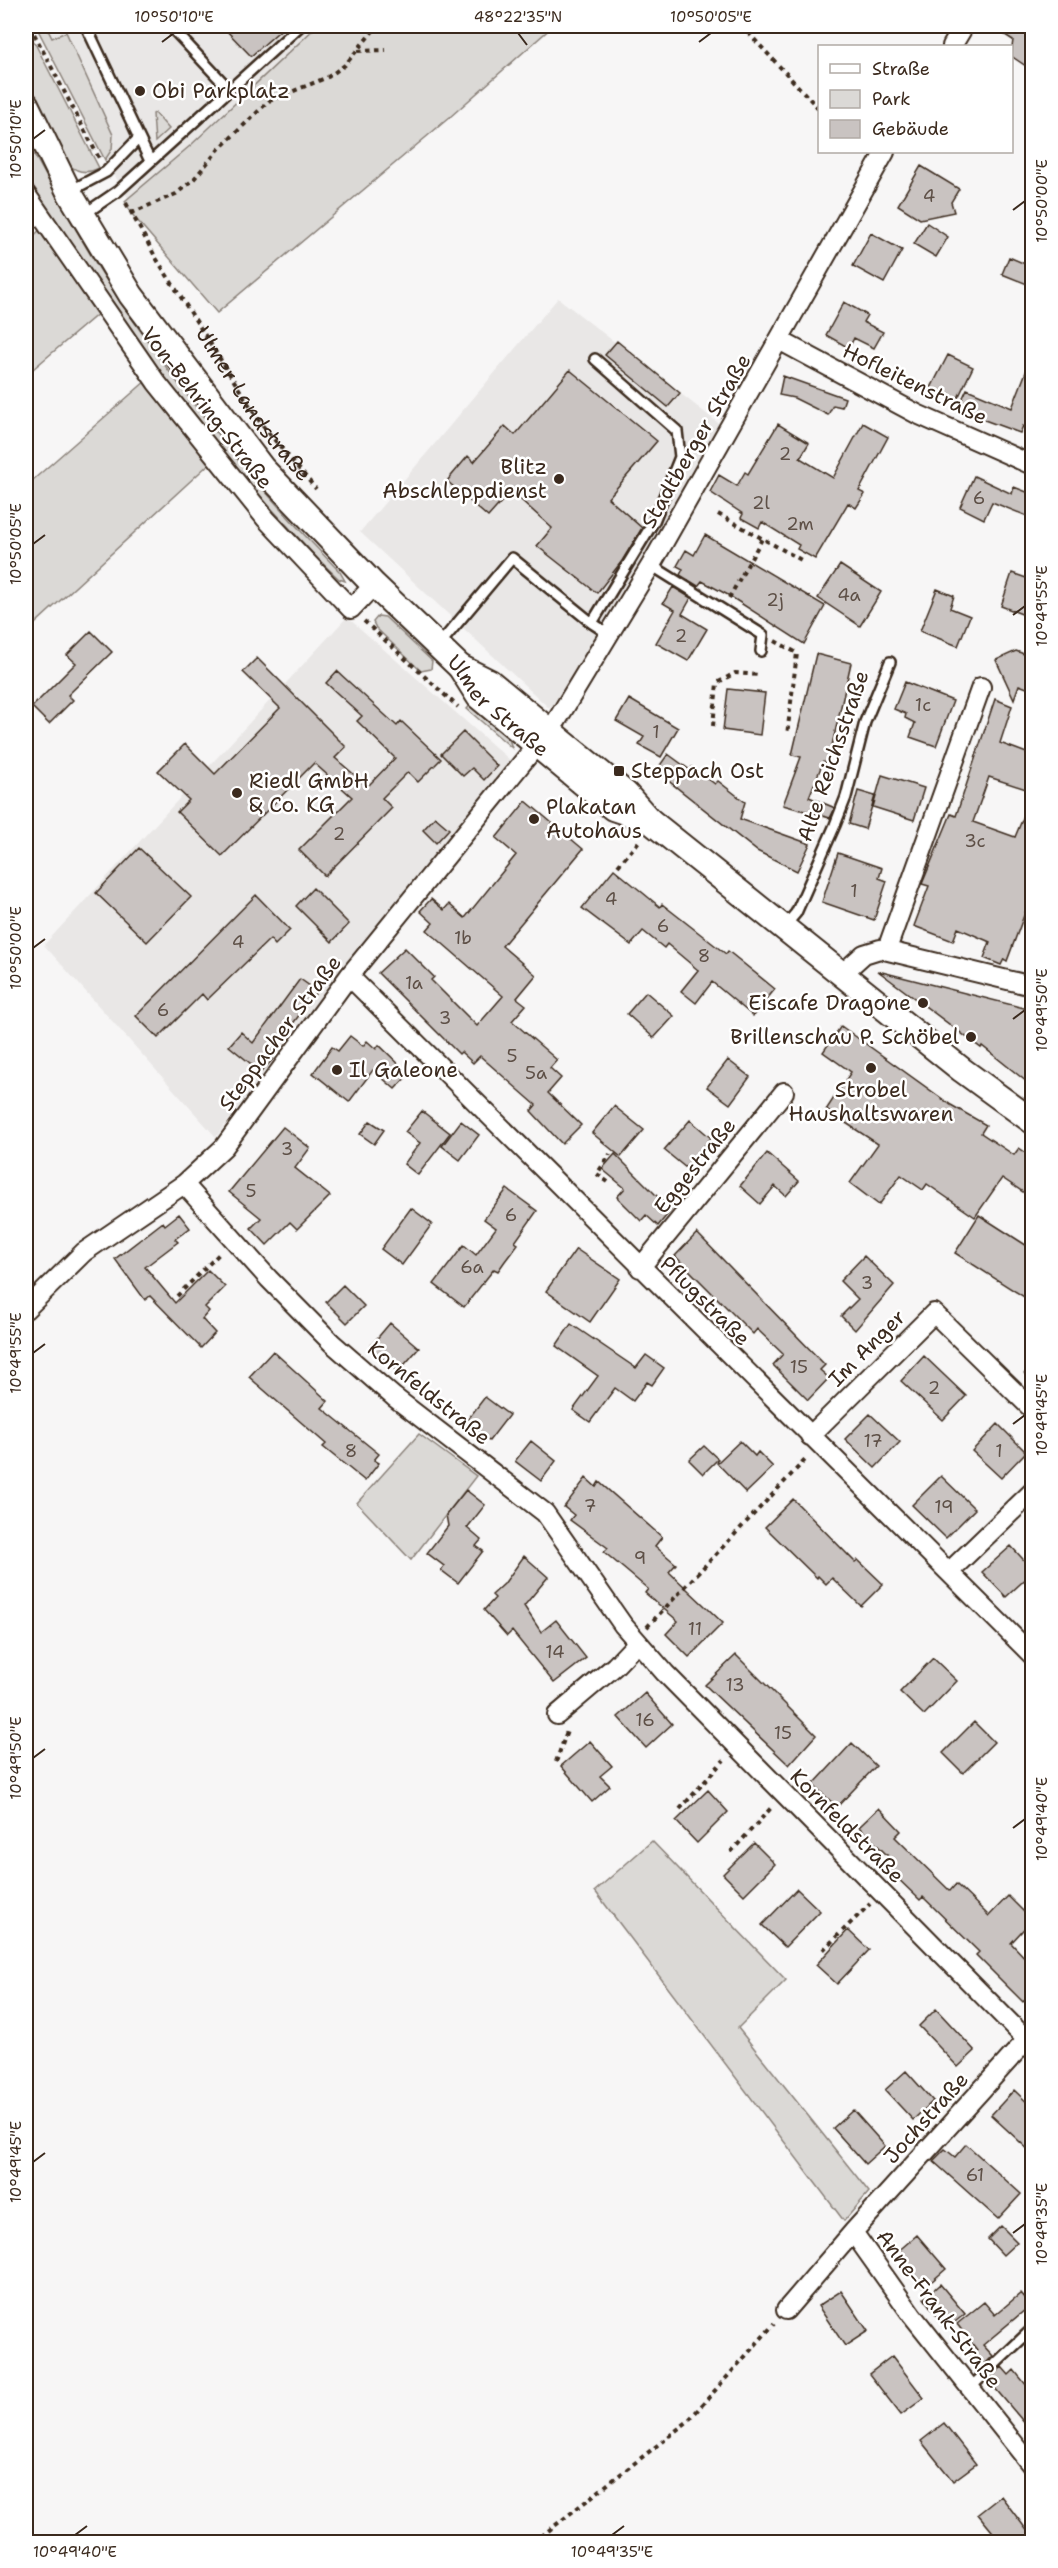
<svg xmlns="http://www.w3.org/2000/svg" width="1058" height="2568" font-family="'Shantell Sans',sans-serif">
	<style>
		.built { fill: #e9e7e6 }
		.green { fill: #dbd9d6; stroke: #8b827a; stroke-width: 1.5 }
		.building { fill: #c9c3c1; stroke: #3b2a1e; stroke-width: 1.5 }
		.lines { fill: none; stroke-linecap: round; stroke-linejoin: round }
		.lane-casing { stroke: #3b2a1e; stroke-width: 14 }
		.street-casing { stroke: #3b2a1e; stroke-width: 22 }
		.secondary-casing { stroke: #3b2a1e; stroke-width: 28 }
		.path { stroke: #3b2a1e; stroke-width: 4; stroke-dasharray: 4.5 4.5; stroke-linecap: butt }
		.lane { stroke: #fff; stroke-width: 9 }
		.street { stroke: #fff; stroke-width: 18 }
		.secondary { stroke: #fff; stroke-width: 24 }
		.ticks { fill: none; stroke: #3b2a1e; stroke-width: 2 }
		.poi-dot { fill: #3b2a1e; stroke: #fff; stroke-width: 2 }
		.labels { text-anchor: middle; stroke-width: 5; stroke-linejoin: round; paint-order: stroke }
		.number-label { font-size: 18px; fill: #5e5047 }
		.poi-label { font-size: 21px; fill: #3b2a1e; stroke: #fff; text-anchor: start }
		.street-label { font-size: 21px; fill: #3b2a1e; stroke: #fff }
		.neatline { fill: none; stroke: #3b2a1e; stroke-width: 2 }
		.ticks-label { font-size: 15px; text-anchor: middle; fill: #3b2a1e }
	</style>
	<rect width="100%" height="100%" fill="#f7f6f6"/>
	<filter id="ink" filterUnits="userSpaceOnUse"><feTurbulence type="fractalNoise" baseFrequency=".0167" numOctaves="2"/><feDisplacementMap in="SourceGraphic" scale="12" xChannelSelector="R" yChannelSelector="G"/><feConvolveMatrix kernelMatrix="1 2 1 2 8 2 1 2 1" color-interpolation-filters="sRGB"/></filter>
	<g filter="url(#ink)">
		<path class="built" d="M36,26H317L191,145L128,198L88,130Z
			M558,298L722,426L559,705L548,707L360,532Z
			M347,617L512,762L345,964L216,1137L44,945Z"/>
		<path class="green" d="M26,26L99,168C89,173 78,173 69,165C58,155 27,88 26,73C24,57 26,41 26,26Z
			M36,26H46L52,38L66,32L113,135L112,149L105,160Z
			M317,26H553L450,117L217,313L131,213L125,201L191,145Z
			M155,113L169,129L155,142L153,114Z
			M26,140C52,186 76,233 105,278C173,383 252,483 340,572L345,581L339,579L319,560L247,482L160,372L26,180Z
			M43,227L99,313L26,375V243Z
			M147,380L210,463L26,632V486Z
			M378,616L385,617L432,661L431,669L421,671L376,628L373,622Z
			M473,702L506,730L512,748L467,709Z
			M419,1434L476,1476L411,1560L357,1503Z
			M652,1841L786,1980L738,2028L869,2192L844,2221L595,1891Z"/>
		<path class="building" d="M222,26H285L251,56Z
			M991,26H1032V70L1011,56L1013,40Z
			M921,166L959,189L951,202L954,212L920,219L898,205Z
			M927,223L948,237L936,257L914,244Z
			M871,233L902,250L884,283L853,266Z
			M1009,257L1032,267V286L1002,274Z
			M844,302L867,315L863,322L883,332L874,348L854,338L849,348L826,335Z
			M617,341L680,393L668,407L605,355Z
			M948,355L973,367L957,400L931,388Z
			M1031,359L1032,430L1023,426L1020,433L957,410L967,389L1012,408Z
			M570,370L657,441L608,498L642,528L622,561L597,593L537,546L552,528L511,491L488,517L447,481L468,456L474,462L505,426L515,435Z
			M783,376L845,398L842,407L833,405L828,415L794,398L779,395Z
			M863,423L888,437L859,491L865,494L856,508L848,503L815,559L797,549L799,545L762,522L759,528L741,518L743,514L710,492L719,475L737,486L745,472L748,474L778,424L809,443L800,458L833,478Z
			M974,476L1012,494L1014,487L1032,494V518L992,502L984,519L960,507Z
			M705,535L825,606L804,644L728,595L702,581L698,586L680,575L683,569L677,566L686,550L694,555Z
			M840,565L881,592L860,626L818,598Z
			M1012,573L1032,580V618L1001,606Z
			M673,587L691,598L682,614L707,629L688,661L656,643L675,610L663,603Z
			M937,589L954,596L950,608L970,616L958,646L920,631Z
			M91,631L112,652L68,695L73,700L49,724L32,707L76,663L67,655Z
			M1016,651L1032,657V690L1019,685L1014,699L996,660Z
			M816,654L851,663L828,763L823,762L809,797L835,808L830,818L783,805L801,757L792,755Z
			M257,658L346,747L335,758L365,784L369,785L395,758L357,721L362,716L326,683L337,671L397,726L401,721L441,759L418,782L408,772L382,798L392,808L325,876L299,850L352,797L314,763L222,856L177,812L189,800L158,771L185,744L215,774L280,708L243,672Z
			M905,682L953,701L936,746L910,737L915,723L905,718L906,714L894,709Z
			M728,689L765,693L760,735L723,730Z
			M629,699L678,728L661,757L639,745L644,737L616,721Z
			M995,699L1012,706L1000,743L1032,755V791L989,777L973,822L1015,837L1032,796V894L1007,961L1004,959L1001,965L984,958L990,942L958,928L953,941L914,926L929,886L922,884L951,814L956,816Z
			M463,732L497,766L484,780L472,768L463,776L441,754Z
			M668,754L690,770L692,767L715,784L718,781L745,802L740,819L810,844L797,871L757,851L656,771Z
			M882,775L924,788L914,820L873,807Z
			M858,791L875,796L865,829L849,824Z
			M526,801L583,849L502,946L536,975L517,998L526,1005L512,1021L557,1060L550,1068L561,1078L548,1093L581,1125L562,1144L531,1111L536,1105L480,1056L473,1063L461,1052L459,1054L378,973L405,948L434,977L431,980L477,1026L503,996L427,930L433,923L420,911L431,899L444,910L449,904L465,918L516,855L496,838Z
			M435,817L449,829L436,843L423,830Z
			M139,848L191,897L147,942L96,893Z
			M838,853L882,868L879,878L887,881L874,920L822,902Z
			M614,869L660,907L662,904L726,954L728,951L775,989L753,1016L712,982L696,1003L681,991L698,970L667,944L664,948L643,931L631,945L582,908Z
			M313,888L349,924L332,942L296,906Z
			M256,895L290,930L275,945L270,939L207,1000L202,994L158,1038L136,1016Z
			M878,971L1032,1010V1086L982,1046L981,1048Z
			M300,979L317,991L269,1056L273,1059L261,1072L229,1046L241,1032L253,1043Z
			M646,992L674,1016L654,1038L627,1014Z
			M841,1026L951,1105L986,1125L981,1133L1014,1155L1019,1148L1032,1157V1198L1002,1178L975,1217L927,1184L923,1190L901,1175L879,1205L850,1183L878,1144L826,1110L851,1072L823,1052Z
			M350,1036L363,1046L367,1041L376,1049L379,1045L409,1074L395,1089L373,1070L349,1102L313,1073L332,1047L338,1051Z
			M728,1060L750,1077L730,1104L707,1087Z
			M614,1106L644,1130L621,1157L592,1133Z
			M422,1111L450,1133L418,1175L404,1164L420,1143L405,1132Z
			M690,1120L711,1138L686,1168L664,1150Z
			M370,1121L384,1130L374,1144L360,1134Z
			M461,1121L479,1135L460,1160L442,1146Z
			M283,1127L310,1148L295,1168L330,1196L297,1229L290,1222L267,1245L251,1228L261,1218L229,1192Z
			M767,1153L799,1181L786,1196L775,1186L760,1204L740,1186Z
			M615,1154L671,1210L658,1226L646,1215L641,1221L617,1197L625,1188L602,1169Z
			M507,1189L537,1211L515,1242L518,1244L505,1261L498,1271L494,1269L464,1307L434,1284L464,1245L476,1255L496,1228L484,1219Z
			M411,1208L432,1224L402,1265L381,1249Z
			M179,1214L190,1228L175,1239L178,1242L145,1267L175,1303L208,1270L225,1287L205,1307L209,1311L202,1319L215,1333L201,1348L150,1296L145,1300L115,1259L163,1222L165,1225Z
			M979,1215L1032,1249V1302L955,1253Z
			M697,1233L825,1365L820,1370L829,1378L808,1400L773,1365L783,1354L757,1329L753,1334L675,1256Z
			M576,1249L620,1279L590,1322L546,1291Z
			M864,1256L894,1285L855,1330L841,1316L858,1299L840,1281Z
			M343,1285L364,1306L347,1323L326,1302Z
			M390,1323L419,1348L398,1372L369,1348Z
			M571,1324L636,1368L646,1355L664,1368L652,1385L647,1382L633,1401L615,1388L590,1422L573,1410L598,1376L556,1346Z
			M273,1351L328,1401L322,1408L379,1454L374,1460L379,1463L365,1481L323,1447L326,1444L249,1377Z
			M924,1356L966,1396L943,1420L901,1381Z
			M485,1397L509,1415L489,1441L465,1423Z
			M870,1414L900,1442L875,1468L845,1439Z
			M998,1424L1026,1452L1001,1478L972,1451Z
			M531,1441L556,1461L541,1481L515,1461Z
			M740,1441L755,1456L758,1452L773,1467L746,1493L717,1463Z
			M704,1446L718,1459L703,1474L689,1460Z
			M941,1476L975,1509L946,1538L912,1505Z
			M586,1478L596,1487L599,1482L662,1537L655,1546L676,1564L669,1572L723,1623L689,1657L666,1634L678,1621L645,1593L648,1589L604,1552L608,1548L570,1520L574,1515L564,1507Z
			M466,1490L485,1505L467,1528L481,1540L476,1546L483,1551L458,1583L441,1570L444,1566L427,1553L448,1526L446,1515Z
			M793,1499L855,1562L858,1560L883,1584L861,1606L832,1578L826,1584L818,1576L817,1578L765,1527Z
			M1011,1546L1032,1569V1573L1006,1597L982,1572Z
			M524,1556L548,1577L524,1606L541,1632L556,1620L586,1658L554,1683L512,1631L507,1636L484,1610L495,1598L492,1595L504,1584Z
			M736,1655L816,1735L789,1765L705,1685Z
			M933,1658L957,1681L924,1715L900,1692Z
			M645,1693L672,1724L646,1748L618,1717Z
			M974,1722L994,1742L963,1773L943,1753Z
			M590,1741L612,1766L600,1776L610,1786L592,1802L561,1766Z
			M852,1743L876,1766L837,1807L813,1785Z
			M708,1790L728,1812L697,1843L676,1821Z
			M879,1808L901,1831L895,1837L950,1891L956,1884L989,1916L1008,1896L1032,1920L1011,1943L1032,1965V1992L1023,2002L976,1955L979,1952L923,1897L920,1900L890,1871L896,1864L859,1827Z
			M754,1843L775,1864L744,1895L723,1874Z
			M797,1889L820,1911L785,1947L762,1925Z
			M848,1930L869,1950L837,1984L816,1965Z
			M936,2009L975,2051L958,2067L919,2026Z
			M906,2071L933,2101L913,2120L885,2090Z
			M1014,2090L1032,2107V2153L991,2115Z
			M853,2110L885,2146L865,2164L833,2128Z
			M966,2144L1021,2194L998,2219L933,2161L945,2149L955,2157Z
			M1001,2226L1017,2242L1003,2255L988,2239Z
			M917,2235L946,2269L924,2288L896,2253Z
			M940,2284L965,2314L946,2329L924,2298Z
			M841,2291L868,2331L845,2346L818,2306Z
			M1021,2293L1031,2305L983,2345L993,2356L981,2368L970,2356L977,2350L957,2324L984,2302L995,2315Z
			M892,2356L924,2398L901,2415L869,2374Z
			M1002,2367L1009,2375L1014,2370L1032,2392V2432L994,2387L997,2386L990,2378Z
			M944,2423L976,2464L953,2481L921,2441Z
			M1001,2496L1032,2537V2542H1001L978,2514Z"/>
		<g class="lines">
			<g class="lane-casing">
				<path id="lane" d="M86,26L150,161
					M170,26L229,89
					M70,191L106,172L139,138
					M83,215L118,191L300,26
					M595,359L677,431L680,457L654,521L592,623L609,634
					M651,565L763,635L761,651
					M439,645L512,558L592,623
					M784,927L796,913L835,825L846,797L865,722L890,662
					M970,2388L1032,2329"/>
			</g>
			<g class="street-casing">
				<path id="street" d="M952,46L964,26
					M26,194L156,382L266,519L351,609L374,585
					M779,340L917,414L1032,465
					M887,949L981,687
					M843,973L864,954L880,949L1032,986
					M349,976L1032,1655
					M184,1184L269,1279L332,1343L394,1397L545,1513L623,1625L665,1673L1027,2040
					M640,1268L784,1092
					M26,1309L84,1252L184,1184L224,1147L349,976L557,720L651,565L885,152
					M810,1436L934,1313L1032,1409
					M949,1572L1032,1492
					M557,1715L615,1666L637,1643
					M853,2232L1032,2034
					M786,2310L853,2232L912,2315L1032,2466"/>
			</g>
			<g class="secondary-casing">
				<g id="secondary">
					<path id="s2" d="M26,104L69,192L131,295L262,468L374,585L460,667L479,697L613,808L649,820"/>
					<path d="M460,667L490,682L626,794L649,820L962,1070L1032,1121"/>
				</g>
			</g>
			<g class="path">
				<path d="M30,26L99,158"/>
				<path d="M742,26L820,110"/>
				<path d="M358,51L386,50"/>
				<path id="s1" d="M126,203L156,258L262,425L316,489"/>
				<path d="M131,213L176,194L193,180L219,149L269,101L328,77L345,65L377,26"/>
				<path d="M718,514L803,561"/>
				<path d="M729,598L762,539"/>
				<path d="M364,621L458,707"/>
				<path d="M775,641L797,653L787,735"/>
				<path d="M713,726L717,683L735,673L759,675"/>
				<path d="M618,866L641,839"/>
				<path d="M608,1182L597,1174L610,1154"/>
				<path d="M177,1296L221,1252"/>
				<path d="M1025,1375L1032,1366"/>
				<path d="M647,1627L807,1458"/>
				<path d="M556,1762L567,1731"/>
				<path d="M680,1809L724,1760"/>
				<path d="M731,1852L771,1808"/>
				<path d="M823,1950L870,1904"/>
				<path d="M534,2542L687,2422L774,2324"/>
			</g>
			<use href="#lane" class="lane"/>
			<use href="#street" class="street"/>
			<use href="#secondary" class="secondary"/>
		</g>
	</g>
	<path class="ticks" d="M518,33L527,45M162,42L174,33M699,42L711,33M33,139L45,130M1013,210L1025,201M33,544L45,535M1013,615L1025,606M33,948L45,939M1013,1019L1025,1010M33,1353L45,1344M1013,1424L1025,1415M33,1758L45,1749M1013,1828L1025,1819M33,2162L45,2153M1013,2233L1025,2224M75,2535L87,2526M612,2535L624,2526"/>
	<g class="poi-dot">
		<circle cx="140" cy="91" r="6"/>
		<circle cx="559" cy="479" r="6"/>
		<rect x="613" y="765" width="12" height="12" rx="3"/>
		<circle cx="237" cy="793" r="6"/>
		<circle cx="534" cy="819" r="6"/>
		<circle cx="923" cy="1003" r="6"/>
		<circle cx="971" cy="1037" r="6"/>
		<circle cx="871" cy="1068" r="6"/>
		<circle cx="337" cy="1070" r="6"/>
	</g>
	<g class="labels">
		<g class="number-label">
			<text x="929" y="202">4</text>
			<text x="785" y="460">2</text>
			<text x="979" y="504">6</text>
			<text x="761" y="509">2l</text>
			<text x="800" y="530">2m</text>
			<text x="849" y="601">4a</text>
			<text x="775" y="606">2j</text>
			<text x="681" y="642">2</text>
			<text x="923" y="711">1c</text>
			<text x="656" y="738">1</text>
			<text x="339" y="840">2</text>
			<text x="975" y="847">3c</text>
			<text x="854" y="897">1</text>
			<text x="611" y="905">4</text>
			<text x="663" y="932">6</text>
			<text x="463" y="944">1b</text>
			<text x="238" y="948">4</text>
			<text x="704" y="962">8</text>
			<text x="414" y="989">1a</text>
			<text x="163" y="1016">6</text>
			<text x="445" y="1024">3</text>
			<text x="512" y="1062">5</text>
			<text x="536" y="1079">5a</text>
			<text x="287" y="1155">3</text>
			<text x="251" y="1197">5</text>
			<text x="511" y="1221">6</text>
			<text x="472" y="1273">6a</text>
			<text x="867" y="1289">3</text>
			<text x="799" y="1373">15</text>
			<text x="934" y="1394">2</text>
			<text x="873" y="1447">17</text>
			<text x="351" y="1457">8</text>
			<text x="999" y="1457">1</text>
			<text x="590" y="1512">7</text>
			<text x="944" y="1513">19</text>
			<text x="640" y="1564">9</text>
			<text x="695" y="1635">11</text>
			<text x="555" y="1658">14</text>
			<text x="735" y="1691">13</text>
			<text x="645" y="1726">16</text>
			<text x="783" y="1739">15</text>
			<text x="975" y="2181">61</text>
		</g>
		<g class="poi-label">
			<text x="152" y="98">Obi Parkplatz</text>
			<text x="547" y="474" text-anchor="end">Blitz<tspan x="547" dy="24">Abschleppdienst</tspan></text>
			<text x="631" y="778">Steppach Ost</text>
			<text x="249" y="788">Riedl GmbH<tspan x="249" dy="24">&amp; Co. KG</tspan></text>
			<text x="546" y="814">Plakatan<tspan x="546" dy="24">Autohaus</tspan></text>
			<text x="911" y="1010" text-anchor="end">Eiscafe Dragone</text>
			<text x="959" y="1044" text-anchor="end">Brillenschau P. Schöbel</text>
			<text x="349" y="1077">Il Galeone</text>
			<text x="871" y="1097" text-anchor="middle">Strobel<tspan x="871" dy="24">Haushaltswaren</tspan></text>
		</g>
		<g class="street-label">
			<text transform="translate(915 384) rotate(26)" y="7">Hofleitenstraße</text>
			<text dy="7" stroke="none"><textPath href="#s1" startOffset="238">Ulmer Landstraße</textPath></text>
			<text transform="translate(207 408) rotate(52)" y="7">Von-Behring-Straße</text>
			<text transform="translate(696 441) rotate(-60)" y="7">Stadtberger Straße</text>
			<text dy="7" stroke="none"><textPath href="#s2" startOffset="771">Ulmer Straße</textPath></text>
			<text transform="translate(833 756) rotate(-71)" y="7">Alte Reichsstraße</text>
			<text transform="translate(280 1033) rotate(-53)" y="7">Steppacher Straße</text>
			<text transform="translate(695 1166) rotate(-51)" y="7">Eggestraße</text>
			<text transform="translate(705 1301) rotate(45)" y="7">Pflugstraße</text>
			<text transform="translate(867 1348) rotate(-45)" y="7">Im Anger</text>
			<text transform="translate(429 1393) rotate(39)" y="7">Kornfeldstraße</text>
			<text transform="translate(847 1826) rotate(45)" y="7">Kornfeldstraße</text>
			<text transform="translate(926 2118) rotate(-48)" y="7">Jochstraße</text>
			<text transform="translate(939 2309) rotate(53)" y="7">Anne-Frank-Straße</text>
		</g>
	</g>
	<rect width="1058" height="2568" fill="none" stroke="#fff" stroke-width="66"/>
	<rect x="818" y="45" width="195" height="108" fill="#ffffff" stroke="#b1aaa5" stroke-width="1.5"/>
	<rect x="830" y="64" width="30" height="9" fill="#ffffff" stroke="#b1aaa5" stroke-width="1.5"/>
	<text x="872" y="75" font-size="18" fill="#3b2a1e">Straße</text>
	<rect x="830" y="90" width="30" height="18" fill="#dbd9d6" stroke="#b1aaa5" stroke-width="1.5"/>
	<text x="872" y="105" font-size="18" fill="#3b2a1e">Park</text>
	<rect x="830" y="120" width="30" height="18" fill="#c9c3c1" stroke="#b1aaa5" stroke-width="1.5"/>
	<text x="872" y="135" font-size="18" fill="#3b2a1e">Gebäude</text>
	<rect x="33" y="33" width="992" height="2502" class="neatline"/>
	<g class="ticks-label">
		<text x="174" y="22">10°50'10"E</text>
		<text x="518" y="22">48°22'35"N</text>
		<text x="711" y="22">10°50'05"E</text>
		<text transform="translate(16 139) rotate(-90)" y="5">10°50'10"E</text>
		<text transform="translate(1042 201) rotate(-90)" y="5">10°50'00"E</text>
		<text transform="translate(16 544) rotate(-90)" y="5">10°50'05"E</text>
		<text transform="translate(1042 606) rotate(-90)" y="5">10°49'55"E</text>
		<text transform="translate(16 948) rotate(-90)" y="5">10°50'00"E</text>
		<text transform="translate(1042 1010) rotate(-90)" y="5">10°49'50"E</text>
		<text transform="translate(16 1353) rotate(-90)" y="5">10°49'55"E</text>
		<text transform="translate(1042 1415) rotate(-90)" y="5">10°49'45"E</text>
		<text transform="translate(16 1758) rotate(-90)" y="5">10°49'50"E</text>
		<text transform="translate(1042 1819) rotate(-90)" y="5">10°49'40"E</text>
		<text transform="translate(16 2162) rotate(-90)" y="5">10°49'45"E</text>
		<text transform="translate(1042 2224) rotate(-90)" y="5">10°49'35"E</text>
		<text x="75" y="2557">10°49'40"E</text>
		<text x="612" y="2557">10°49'35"E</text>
	</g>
</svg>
